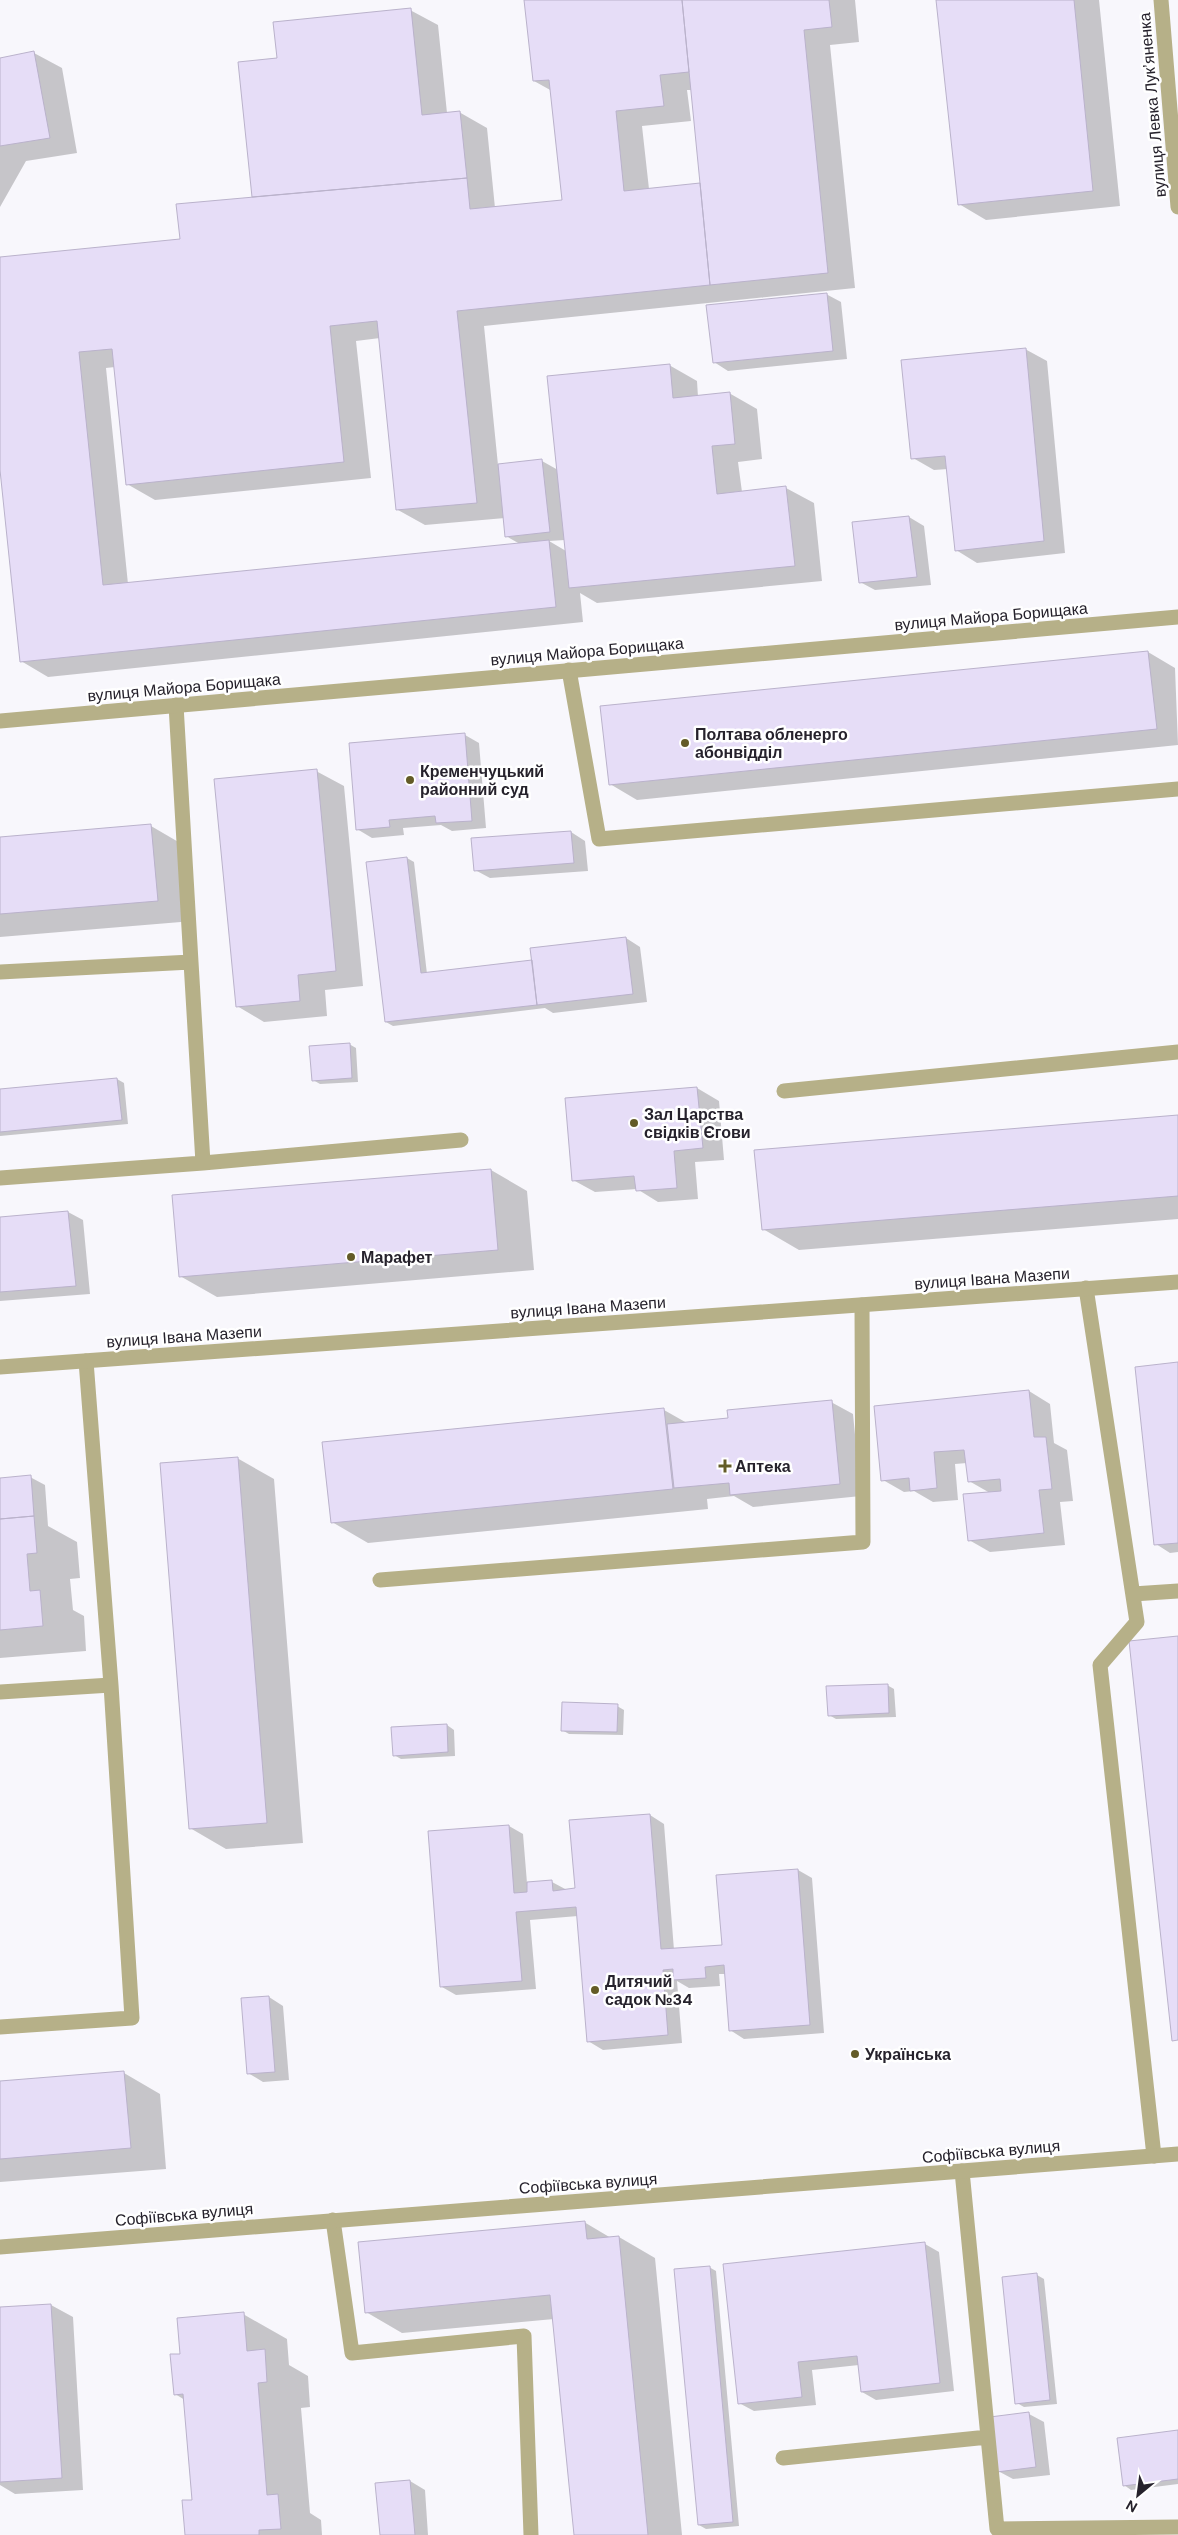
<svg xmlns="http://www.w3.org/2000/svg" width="1178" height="2535" font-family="'DM Sans',sans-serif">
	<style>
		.shadow { fill: #0003; fill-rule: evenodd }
		.building { fill: #e6ddf7; stroke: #bab2cb }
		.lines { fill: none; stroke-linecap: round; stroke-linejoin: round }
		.lane { stroke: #b6b088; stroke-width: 15 }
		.street { stroke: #b6b088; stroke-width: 15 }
		.poi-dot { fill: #635b27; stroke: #fff; stroke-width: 2 }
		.labels { text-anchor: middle; stroke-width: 5; stroke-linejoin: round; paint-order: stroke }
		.street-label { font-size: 16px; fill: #26222c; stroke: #fff }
		.poi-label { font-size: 16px; font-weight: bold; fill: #26222c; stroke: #fff; text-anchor: start }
	</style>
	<rect width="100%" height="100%" fill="#f8f7fc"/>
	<path class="shadow" d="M525,0H855L859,42L830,45L855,288L484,326L498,465L542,461L558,470L669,365L697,381L698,397L729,393L757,409L762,459L738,462L742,492L786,488L814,503L822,581L597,603L580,593L583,622L48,677L21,661L0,457V258L181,240L253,198L239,63L278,59L410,10L438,25L447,113L459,112L487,128L495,208L563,201L552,91L534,81ZM687,90H692L701,184L649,189L642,126L691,121ZM380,338L398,510L425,525L505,518L506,536L520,544L128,584L106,368L115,367L127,484L155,500L371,478L356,341ZM565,540L566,551L549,541Z
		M938,0H1099L1120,206L986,220L959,204Z
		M34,53L62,68L77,153L26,161L0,207V59Z
		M826,294L841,302L847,359L728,371L714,362Z
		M1025,349L1047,361L1065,553L977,563L956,550L948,469L934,470L913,458Z
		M909,517L924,526L931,585L875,590L860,582L853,523Z
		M1148,652L1175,668L1178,745L637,800L610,784L602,707Z
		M465,735L479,743L486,828L452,831L441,825L403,828L404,835L372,838L357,829Z
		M316,771L344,786L363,986L325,990L327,1016L264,1022L237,1006Z
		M151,826L187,847L193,921L0,937V838Z
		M571,832L585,841L588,871L490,878L475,870Z
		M407,858L414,862L427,974L531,962L626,938L640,947L647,1002L553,1013L545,1008L393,1026L386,1022Z
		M349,1044L356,1048L358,1082L320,1084L313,1080Z
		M117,1079L124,1083L128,1124L0,1136V1091Z
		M697,1088L719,1101L724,1160L695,1162L698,1199L658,1202L637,1189L595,1192L573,1180Z
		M1178,1116V1219L799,1250L763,1229Z
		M491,1170L527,1191L534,1270L217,1297L180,1276Z
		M68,1212L83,1220L90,1294L0,1301V1218Z
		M1178,1363V1552L1170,1553L1156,1544Z
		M1029,1391L1050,1404L1054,1443L1067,1450L1073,1501L1060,1502L1065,1545L990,1552L969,1540L990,1493L969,1481L967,1463L955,1464L958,1500L933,1502L914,1491L904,1492L883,1480Z
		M831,1402L853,1414L861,1496L753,1507L734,1496L707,1499L708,1509L368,1543L332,1522L664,1410L687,1423L729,1419Z
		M237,1458L274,1479L303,1843L226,1849L190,1828Z
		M30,1477L45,1485L48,1526L77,1542L80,1578L70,1579L73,1610L84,1616L86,1651L0,1658V1479Z
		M887,1685L894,1689L896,1717L836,1719L829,1715Z
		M617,1706L624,1710L623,1735L569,1734L562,1730Z
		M447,1725L454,1730L455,1756L401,1759L394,1755Z
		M650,1815L664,1824L674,1950L723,1946L798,1870L812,1878L824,2033L744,2039L730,2030L726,1974H719L720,1986L689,1988L677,1981L682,2043L603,2050L588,2041L578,1916L530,1920L536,1989L456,1995L442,1987L509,1826L523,1834L527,1883L552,1882L567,1890L576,1889Z
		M269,1997L283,2006L289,2080L263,2082L248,2073Z
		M124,2073L160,2094L166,2169L0,2182V2083Z
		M584,2222L611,2238L619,2237L655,2258L682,2535H575L554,2319L402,2333L366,2312Z
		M925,2244L939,2252L954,2391L876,2400L862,2392L859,2365L812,2370L816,2405L754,2411L739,2403Z
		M709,2267L716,2271L739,2526L706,2529L699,2525Z
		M1037,2275L1044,2279L1057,2404L1024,2407L1017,2403Z
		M51,2305L73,2317L83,2490L15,2494L0,2485V2308Z
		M243,2314L287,2339L289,2365L308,2376L310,2407L301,2408L310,2513L321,2520L322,2535H186L193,2501L185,2400L175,2394L181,2355Z
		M1029,2414L1044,2422L1050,2475L1013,2479L998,2471Z
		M1178,2431V2484L1131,2490L1124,2485Z
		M410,2481L425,2490L428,2535H381Z"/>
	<path class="building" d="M524,0H682L689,72L660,75L664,106L616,111L624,191L700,183L710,285L457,311L477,503L396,510L377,321L330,326L344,462L126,485L112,349L79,352L103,585L549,540L556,607L20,662L0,470V257L180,239L176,204L467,178L470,209L562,200L549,80L533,81Z
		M682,0H829L832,27L804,30L828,273L710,285Z
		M936,0H1074L1093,191L958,205Z
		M411,8L422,115L460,111L467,178L252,197L238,62L277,58L273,22Z
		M34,51L50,138L0,146V58Z
		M827,293L833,351L713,363L706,305Z
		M1026,348L1044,541L955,551L945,456L911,459L901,360Z
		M670,364L673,398L730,392L735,444L712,446L717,494L786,486L795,566L569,588L547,376Z
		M542,459L550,532L505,537L498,464Z
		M909,516L917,577L859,583L852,522Z
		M1148,651L1157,729L609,785L600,706Z
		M465,733L472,821L436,823L435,816L389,820L390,827L356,830L349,743Z
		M317,769L336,971L298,975L300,1001L236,1007L214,779Z
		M151,824L158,901L0,914V837Z
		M571,831L574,863L474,871L471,838Z
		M407,857L421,973L532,960L537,1005L385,1022L366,862Z
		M626,937L633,994L537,1005L530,948Z
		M350,1043L352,1078L312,1081L309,1046Z
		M117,1078L122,1120L0,1132V1089Z
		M697,1087L703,1148L674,1151L677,1188L636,1191L634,1176L572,1181L565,1098Z
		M1178,1115V1196L762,1230L754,1150Z
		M491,1169L498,1250L179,1277L172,1195Z
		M68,1211L76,1286L0,1292V1217Z
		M1178,1362V1543L1154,1545L1135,1367Z
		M1029,1390L1034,1437H1046L1052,1489L1039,1490L1044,1533L968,1541L963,1494L1001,1491L1000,1479L968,1482L964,1450L934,1452L937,1488L910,1491L909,1478L881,1481L874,1406Z
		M832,1400L840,1484L730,1495L729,1483L674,1488L667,1424L728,1418L727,1410Z
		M664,1408L673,1489L331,1523L322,1442Z
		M238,1457L267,1823L189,1829L160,1463Z
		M31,1475L34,1516L0,1519V1478Z
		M34,1516L37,1553L27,1554L30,1591L40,1590L43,1626L0,1630V1519Z
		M1178,1636V2040L1172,2041L1129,1641Z
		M888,1684L889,1713L828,1716L826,1686Z
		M562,1702L618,1704L617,1732L561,1731Z
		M447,1724L448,1752L393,1756L391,1727Z
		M650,1814L661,1949L722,1945L716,1875L798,1869L810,2025L729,2031L724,1965L705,1967L706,1978L673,1980V1969L663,1970L668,2035L587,2042L576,1907L516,1912L522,1981L440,1987L428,1831L509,1825L514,1893L527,1892V1882L552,1880L553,1891L575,1888L569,1820Z
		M269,1996L275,2072L247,2074L241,1998Z
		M124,2071L131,2148L0,2159V2081Z
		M585,2221L587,2239L619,2236L648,2535H574L550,2295L365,2313L358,2242Z
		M925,2242L940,2383L861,2392L857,2356L798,2362L802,2397L738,2404L723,2264Z
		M710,2266L733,2522L698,2525L674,2269Z
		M1037,2273L1050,2400L1015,2404L1002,2277Z
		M51,2304L62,2478L0,2482V2307Z
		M244,2312L247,2351L265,2349L267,2382L258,2383L267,2495L278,2494L281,2529L259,2530V2535H185L182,2500H192L183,2394L174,2395L170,2354H180L177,2318Z
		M1029,2412L1036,2467L997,2472L990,2417Z
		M1178,2430V2479L1123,2486L1117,2438Z
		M410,2480L415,2535H380L375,2483Z"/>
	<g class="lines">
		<path class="lane" d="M569,670L599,839L1178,789
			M176,705L191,962
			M0,972L191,962L203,1163L0,1178
			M784,1091L1178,1052
			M203,1163L461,1140
			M1086,1288L1137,1622L1100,1665L1154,2156
			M380,1580L863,1542L862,1305
			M1133,1594L1178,1591
			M0,1692L111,1685L86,1361
			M0,2027L132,2018L111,1685
			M962,2171L997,2529L1178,2527
			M333,2220L352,2353L524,2336L531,2535
			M783,2458L988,2437"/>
		<path class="street" d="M1161,0L1178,207
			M0,721L1178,617
			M0,1367L1178,1282
			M0,2247L1178,2154"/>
	</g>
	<g class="poi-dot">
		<circle cx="685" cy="743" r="5"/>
		<circle cx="410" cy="780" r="5"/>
		<circle cx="634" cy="1123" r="5"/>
		<circle cx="351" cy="1257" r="5"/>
		<path d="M722.5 1458.5h5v5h5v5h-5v5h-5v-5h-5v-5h5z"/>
		<circle cx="595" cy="1990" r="5"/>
		<circle cx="855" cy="2054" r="5"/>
	</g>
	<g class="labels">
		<g class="street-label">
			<text transform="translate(1152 105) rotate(-95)" y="6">вулиця Левка Лукʼяненка</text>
			<text transform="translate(991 616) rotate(-5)" y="6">вулиця Майора Борищака</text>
			<text transform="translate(587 651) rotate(-5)" y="6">вулиця Майора Борищака</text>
			<text transform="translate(184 687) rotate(-5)" y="6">вулиця Майора Борищака</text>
			<text transform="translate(992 1278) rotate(-4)" y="6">вулиця Івана Мазепи</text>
			<text transform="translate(588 1307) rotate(-4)" y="6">вулиця Івана Мазепи</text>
			<text transform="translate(184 1336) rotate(-4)" y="6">вулиця Івана Мазепи</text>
			<text transform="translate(991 2151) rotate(-5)" y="6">Софіївська вулиця</text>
			<text transform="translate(588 2183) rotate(-4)" y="6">Софіївська вулиця</text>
			<text transform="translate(184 2214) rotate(-5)" y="6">Софіївська вулиця</text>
		</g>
		<g class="poi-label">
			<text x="695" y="740">Полтава обленерго<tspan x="695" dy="18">абонвідділ</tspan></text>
			<text x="420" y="777">Кременчуцький<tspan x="420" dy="18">районний суд</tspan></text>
			<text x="644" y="1120">Зал Царства<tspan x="644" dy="18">свідків Єгови</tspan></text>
			<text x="361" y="1263">Марафет</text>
			<text x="735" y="1472">Аптeка</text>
			<text x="605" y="1987">Дитячий<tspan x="605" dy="18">садок №34</tspan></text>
			<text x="865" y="2060">Українська</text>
		</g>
	</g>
	<g transform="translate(1138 2495) rotate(209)" stroke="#ffffff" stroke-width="4" paint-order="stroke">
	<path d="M0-4L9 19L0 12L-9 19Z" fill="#26222c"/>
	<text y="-8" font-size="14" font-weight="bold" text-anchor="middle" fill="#26222c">N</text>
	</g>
</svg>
